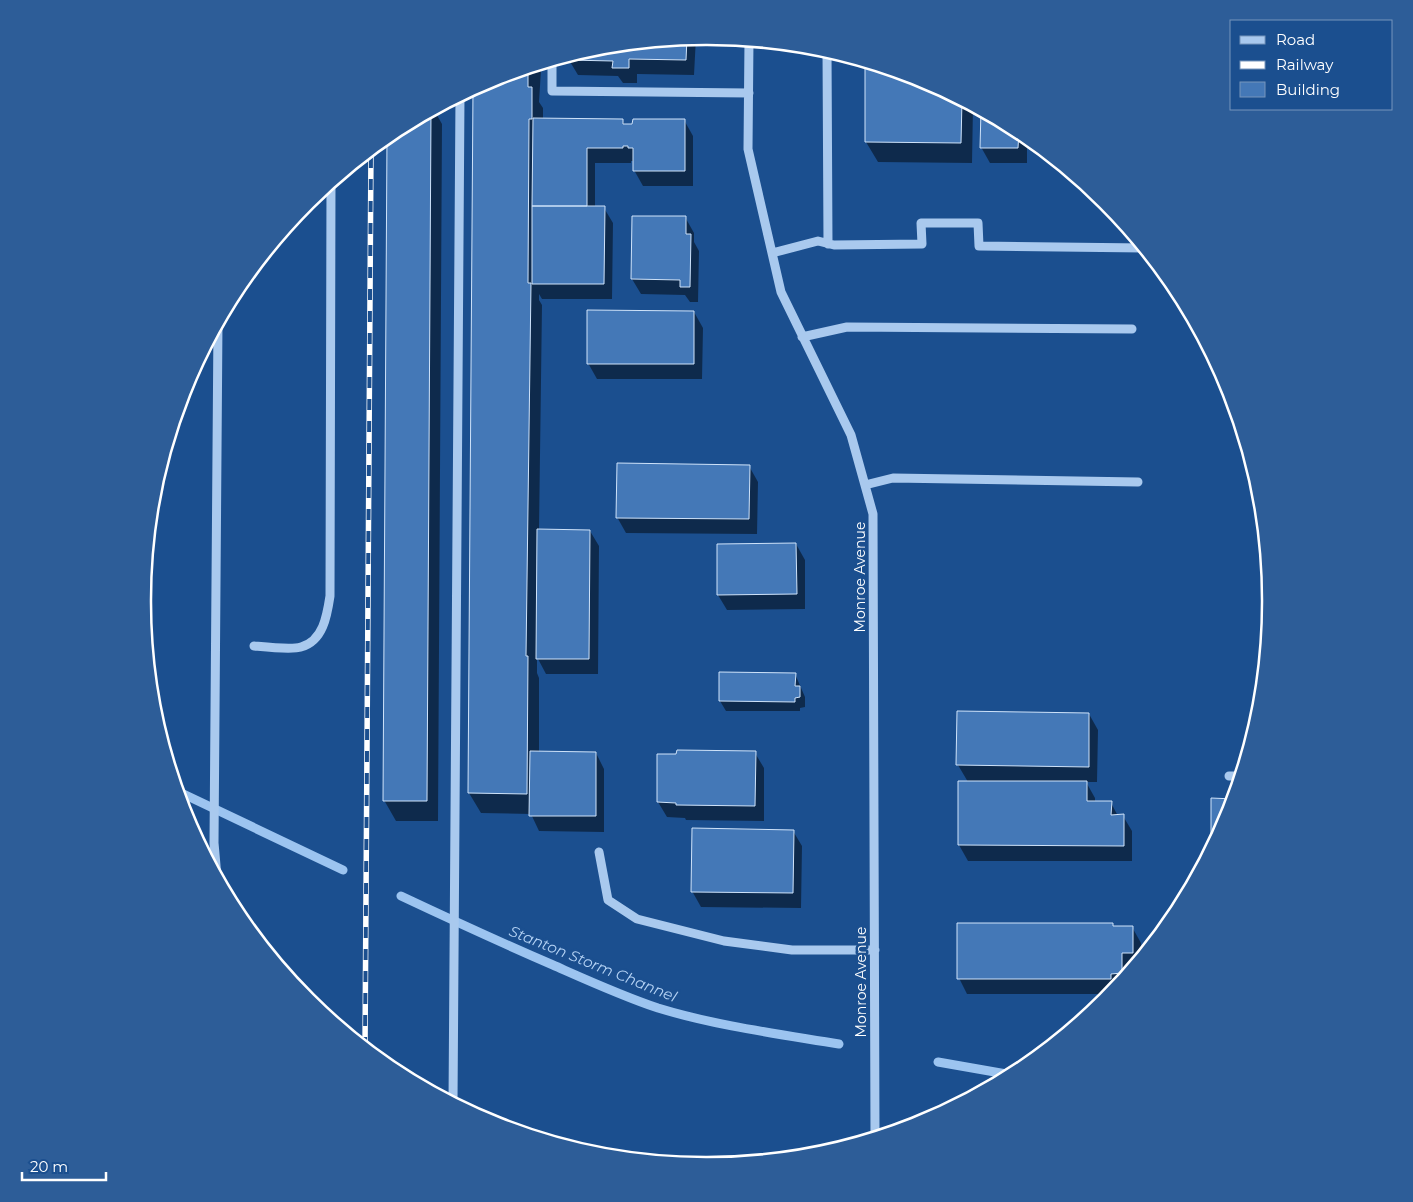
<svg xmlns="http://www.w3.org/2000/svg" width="1413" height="1202" font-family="Montserrat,sans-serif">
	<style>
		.shadow { fill: #0007 }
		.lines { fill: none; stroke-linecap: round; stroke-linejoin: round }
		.stream { stroke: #9cc4f0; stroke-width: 9 }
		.building { fill: #4478b7; stroke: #cfe3fa }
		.minor { stroke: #a9c9ee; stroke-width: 9 }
		.rail-casing { stroke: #fff; stroke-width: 5.5 }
		.rail { stroke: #1b4f8f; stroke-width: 4; stroke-dasharray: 11; stroke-linecap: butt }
		.labels { text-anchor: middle; stroke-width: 5; stroke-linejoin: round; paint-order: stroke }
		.street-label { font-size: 14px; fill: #fff; stroke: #1b4f8f }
		.water-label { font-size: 15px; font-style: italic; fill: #b5d3f5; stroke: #1b4f8f }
		.rim { fill: none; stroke: #fff; stroke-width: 2.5 }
	</style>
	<rect width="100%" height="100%" fill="#1b4f8f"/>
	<path class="shadow" d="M696,37L694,75L637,74V83H623L618,76L578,75L569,60V55L597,47Z
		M867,62L923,79L973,106L972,163L878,162L866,142Z
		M537,65L541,70L539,102L543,108V119L622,120L625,125L684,120L693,136V186H643L634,170V161H631V163H595V208H604L613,223L612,299H542L539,294V300L542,305L539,530L590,531L599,546L598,674H546L537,657V673L539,678V753H596L604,769V832L539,831L531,814L481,813L469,793L475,88L491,79Z
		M434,110L442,124L438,821H396L384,800L393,131Z
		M981,111L1020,132L1027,137V163H990L981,147Z
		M685,217L694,233V242L699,251L698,302H690L685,295L641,294L632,279Z
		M694,312L703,328L702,379H597L588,363Z
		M749,466L758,482L757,534L626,533L617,517Z
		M796,544L805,560V609L727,610L718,595Z
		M720,673L795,674L805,697V707L800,708V711H726L720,701Z
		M1089,714L1098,730L1097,782H1086L1095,798V802L1111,803L1118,816H1123L1132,831V861H968L959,845V782H968L958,765Z
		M755,753L764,768V821L686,820L685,818L667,817L658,802Z
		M793,831L802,846L801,908L701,907L692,891Z
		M1112,924L1114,927H1132L1141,943V957L1132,968H1130V971L1111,994H967L959,978Z"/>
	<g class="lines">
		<path class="stream" d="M177,791L343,870
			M401,896C452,920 502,943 553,965C587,980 622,996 658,1008C717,1026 779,1034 839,1044
			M938,1062L1012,1075"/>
	</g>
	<path class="building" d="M687,38L686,60L629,59V68H612L613,61L568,60V56L597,47Z
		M865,62L923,79L962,100L961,143L865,142Z
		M528,68V87H532V119H529L528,283H531L526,656H528L527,794L468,793L473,88L491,79Z
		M981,110L1019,131L1018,148H980Z
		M431,111L427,801H383L387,136L393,131Z
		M533,118L623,119V124H632L633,119H685V171H633V148H628V146H623V148H587V206H532Z
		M532,206H605L604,284H532Z
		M632,216H686V234H691L690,287H680V280L631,279Z
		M587,310L694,311V364H587Z
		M617,463L750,465L749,519L616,518Z
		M537,529L590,530L589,659H536Z
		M796,543L797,594L717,595V544Z
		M1267,556L1271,601L1268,635H1266Z
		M719,672L796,673L795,686H800V697L795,698V702L719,701Z
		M957,711L1089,713V767L956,765Z
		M677,750L756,751L755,806L676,805V803L657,802V754H676Z
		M530,751L596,752V816H529Z
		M958,781H1087V801H1112L1111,815L1124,814V846L958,845Z
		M1211,798L1234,799L1228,817L1211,850Z
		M692,828L794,830L793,893L691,892Z
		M957,923H1113V926H1133V953H1122V973L1111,974V979H957Z"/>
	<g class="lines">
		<path class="minor" d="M749,40L748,149L781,292L851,435L873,514L875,1137
			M827,50L828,244
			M552,61V91L749,93
			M772,253L818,241L834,245L922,244L921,223H978L979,246L1144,248
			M802,337L847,327L1132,329
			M865,485L893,478L1138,482
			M254,646C265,647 292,650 301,647C323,641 327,616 330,596L331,182
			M1229,776H1241
			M599,852L608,900L637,919L724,941L792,950H875
			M217,877L214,843L218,322
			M453,1103L460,96"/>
		<g class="rail-casing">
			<path id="rail" d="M365,1048L371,149"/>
		</g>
		<use href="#rail" class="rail"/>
	</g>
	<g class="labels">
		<g class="street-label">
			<text transform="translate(860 577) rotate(-90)" y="5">Monroe Avenue</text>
			<text transform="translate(861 982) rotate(-90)" y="5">Monroe Avenue</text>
		</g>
		<g class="water-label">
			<text transform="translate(593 964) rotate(22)" y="5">Stanton Storm Channel</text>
		</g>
	</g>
	<path d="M0 0H1413V1202H0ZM706 45H707A555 555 0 0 1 1262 600V602A555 555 0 0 1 707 1157H706A555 555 0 0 1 151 602V600A555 555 0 0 1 706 45Z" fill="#2d5d98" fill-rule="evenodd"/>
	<path class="rim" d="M706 45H707A555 555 0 0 1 1262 600V602A555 555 0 0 1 707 1157H706A555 555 0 0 1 151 602V600A555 555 0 0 1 706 45Z"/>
	<rect x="1230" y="20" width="162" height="90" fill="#1b4f8f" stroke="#7695bc"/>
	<rect x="1240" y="36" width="25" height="8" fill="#a9c9ee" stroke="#7695bc"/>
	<text x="1276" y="45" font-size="15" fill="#ffffff">Road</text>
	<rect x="1240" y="61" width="25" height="8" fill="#ffffff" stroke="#7695bc"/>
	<text x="1276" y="70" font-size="15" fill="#ffffff">Railway</text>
	<rect x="1240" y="82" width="25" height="15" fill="#4478b7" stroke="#7695bc"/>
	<text x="1276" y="95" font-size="15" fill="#ffffff">Building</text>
	<path d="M22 1172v8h84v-8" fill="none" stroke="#ffffff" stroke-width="2.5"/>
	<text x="30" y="1172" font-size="15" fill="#ffffff" stroke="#1b4f8f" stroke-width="4" paint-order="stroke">20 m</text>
</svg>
